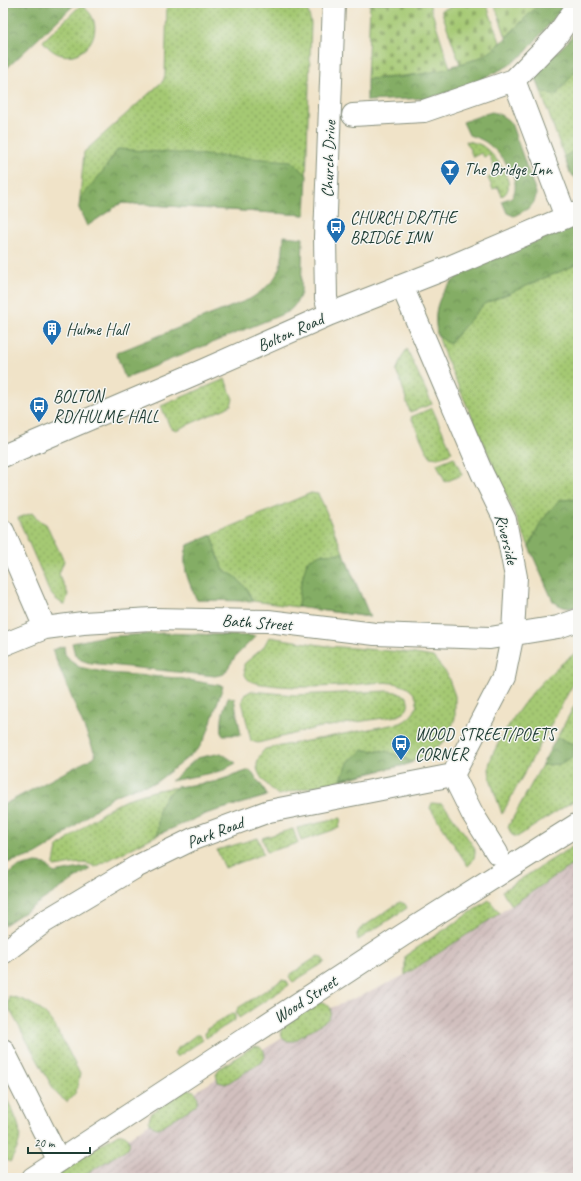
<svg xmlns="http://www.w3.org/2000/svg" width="581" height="1181" font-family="Caveat,sans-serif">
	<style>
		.industrial { fill: url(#industrial-furrows) }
		.grass { fill: url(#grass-dots); stroke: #628354 }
		.forest { fill: url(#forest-crowns); stroke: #52754c }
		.cemetery { fill: url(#cemetery-stones); stroke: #628354 }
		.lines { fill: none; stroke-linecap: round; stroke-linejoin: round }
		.minor-casing { stroke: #88907e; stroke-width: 24 }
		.minor { stroke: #fff; stroke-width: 22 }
		.labels { text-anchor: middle; stroke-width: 3; stroke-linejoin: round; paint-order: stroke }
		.street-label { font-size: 17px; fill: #1f3d34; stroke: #f6f6f2 }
		.poi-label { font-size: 17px; fill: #1f3d34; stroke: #f6f6f2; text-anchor: start }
	</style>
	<defs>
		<pattern id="industrial-furrows" width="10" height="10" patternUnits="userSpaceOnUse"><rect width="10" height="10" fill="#d1bfbe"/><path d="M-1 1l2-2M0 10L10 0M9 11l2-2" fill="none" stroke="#a99c9b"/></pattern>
		<pattern id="grass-dots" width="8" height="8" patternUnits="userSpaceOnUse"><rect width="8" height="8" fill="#a5c973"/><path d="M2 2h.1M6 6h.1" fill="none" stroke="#86a45f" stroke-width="1.8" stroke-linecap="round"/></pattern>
		<pattern id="forest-crowns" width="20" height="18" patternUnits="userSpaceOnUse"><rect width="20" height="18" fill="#84ad65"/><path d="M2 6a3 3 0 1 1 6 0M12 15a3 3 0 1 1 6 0" fill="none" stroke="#6b8e54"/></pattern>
		<pattern id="cemetery-stones" width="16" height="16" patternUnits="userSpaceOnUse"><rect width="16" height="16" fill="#a5c973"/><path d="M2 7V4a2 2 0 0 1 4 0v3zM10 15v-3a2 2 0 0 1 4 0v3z" fill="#86a45f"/></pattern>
	</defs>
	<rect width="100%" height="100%" fill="#f6f6f2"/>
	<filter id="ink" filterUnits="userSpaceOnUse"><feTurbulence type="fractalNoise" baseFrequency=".025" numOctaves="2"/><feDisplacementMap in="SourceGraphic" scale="8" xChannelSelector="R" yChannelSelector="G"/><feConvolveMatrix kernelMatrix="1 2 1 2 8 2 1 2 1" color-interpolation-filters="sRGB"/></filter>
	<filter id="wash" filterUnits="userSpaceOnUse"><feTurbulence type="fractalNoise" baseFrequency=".012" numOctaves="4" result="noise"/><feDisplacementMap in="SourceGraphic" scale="16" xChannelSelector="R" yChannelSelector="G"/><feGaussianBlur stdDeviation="0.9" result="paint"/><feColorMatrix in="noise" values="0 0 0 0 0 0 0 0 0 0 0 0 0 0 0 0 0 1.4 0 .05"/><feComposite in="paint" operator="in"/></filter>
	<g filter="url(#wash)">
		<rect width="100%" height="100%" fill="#f0e3c8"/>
		<path class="industrial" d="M578,861V1178H65L134,1134L195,1092L331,1008L372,991L411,972Z"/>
		<path class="grass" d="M167,3H306L311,23L305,215L121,203L87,226L79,208L84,152L163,81L165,75Z
			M81,5C118,29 72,81 43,41Z
			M578,25V180L570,173L535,75L570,39Z
			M466,141C471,142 477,143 481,145C493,152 521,186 502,196L498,187L493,189L488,178L497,174L489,155L484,157L481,153L473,157Z
			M578,224V606C566,611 556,605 550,594L445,356C433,323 429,306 455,279Z
			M407,349L432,404L410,412C405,398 403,384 396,371L403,355Z
			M225,379L233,399L231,405L226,408L176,430L170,427L161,406Z
			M432,408L452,452L438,458L431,457L426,450L411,417Z
			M454,457L462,475L445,482L437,464Z
			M311,493L318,494L323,504L370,617L253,601L197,600C189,583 180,564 188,545Z
			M32,513L38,520L46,524L64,561L59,574L68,594L65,605C54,599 48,593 45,580L18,518Z
			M269,637L327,646L403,652L433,657L447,674L455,696V718L447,739L428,754L405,765L278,795C263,781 247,768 265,749L401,723C426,710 420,687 393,683C376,681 358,685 341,686C317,687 293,688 270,685C264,684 254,684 249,680C244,677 244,669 244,664L263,648Z
			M578,651V675L502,814C498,800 489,782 489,767C490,758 495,750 499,742C519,705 544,675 578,651Z
			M251,691L295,695L388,691L396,692L407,697C411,708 406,712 397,716L316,728L258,743L251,741L242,701L244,695Z
			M578,699V798L517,837L512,835L508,827Z
			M250,770C254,777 266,789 267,796L208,813L163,832L95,867C85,859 66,866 54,867V863L57,848L95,818L112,807L130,798L157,790L214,782Z
			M432,803L442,804L447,809L474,847C477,854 473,862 468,866L430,808Z
			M341,818L339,828L301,841L297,828Z
			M293,829L298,843L267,852L262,838Z
			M258,838L263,854L225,868L217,850Z
			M578,843V861L512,905L502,891Z
			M489,900L500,913L405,975V956Z
			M400,902L405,904L407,908L358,940L357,934L360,929Z
			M318,956L322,958L325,962L293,982L289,978L291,974Z
			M282,980L287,981L289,985L239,1018L236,1013L238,1008Z
			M9,996C22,999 33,1003 43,1012C56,1023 71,1057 80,1074L76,1092L67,1102L59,1096L54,1090L10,1010L8,1003Z
			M320,1002C331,1003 334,1012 327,1020L294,1041H287L282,1037L281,1032L283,1026Z
			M231,1014L235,1015V1020L206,1038L205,1034L207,1029Z
			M196,1035H200L203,1040L177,1057L174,1053L177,1049Z
			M254,1046L260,1047L264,1051L265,1057L262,1062L226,1084L218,1082L216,1074L219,1069Z
			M187,1090C197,1089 201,1098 195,1106L159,1128C154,1128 150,1125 149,1120L152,1112Z
			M3,1092C10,1107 23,1125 19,1142C18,1149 13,1156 10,1162L3,1157Z
			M118,1134C127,1133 132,1140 128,1148L80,1178H54L83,1156Z"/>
		<path class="forest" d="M4,3H76L7,68L3,67Z
			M538,3H567L525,53L508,66L464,88L428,98L367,101V79L401,77L428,73L477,59L498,46L535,8Z
			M578,25V68L555,96L541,91L535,75L570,39Z
			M492,112C500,114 505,117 511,123L536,193C536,207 525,210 514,216L507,213L502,201C505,199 511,199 513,195C523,178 497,149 484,141C479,138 474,137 469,135L463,122L485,114Z
			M578,148V180L570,173L564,157Z
			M118,149L291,161L307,175L305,215L121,203L87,226L79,208L80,199L103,171Z
			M578,224V264L484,304L449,344L437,335C433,304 440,290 464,271Z
			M284,236L303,238L301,293C298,301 295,306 288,312L125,378L116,353L250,299C280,280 282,269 284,236Z
			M578,499V606C568,610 561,607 553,601L529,547L541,522L559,500Z
			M212,535L219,559L224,570L236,577L246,588L253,601L197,600C189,583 180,564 188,545Z
			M343,553L370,617L298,607L301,583L307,561L320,554Z
			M163,633L256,636L235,657L224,674L215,676L90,663L81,660L75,655L72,643L100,637Z
			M64,646L65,654L72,662L79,667L108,673L178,678L223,686L207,734L199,748L186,759L155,783L137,787L114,796L98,807L50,846L35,855L3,864V805L96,756L52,650Z
			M229,697L234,698L241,735H222C221,723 222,708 229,697Z
			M557,737L573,744V756L561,764L542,765Z
			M363,750L386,751L413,762L405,765L341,779L349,761Z
			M221,753L236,763L221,771L171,781L197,758Z
			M250,770C254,777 266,789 267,796L208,813L157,835L159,808L165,797L177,787L214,782Z
			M36,863L46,864L54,873L86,867L90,869L3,926C3,910 0,882 12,871C18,866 28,865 36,863Z"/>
		<path class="cemetery" d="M370,3H429L450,68C423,75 395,77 367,79Z
			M464,3H486L500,42C492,55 473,60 460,64L441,10Z
			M494,3H538L535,8L506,37Z"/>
	</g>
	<g filter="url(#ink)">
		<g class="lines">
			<g class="minor-casing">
				<path id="minor" d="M514,80L566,217
					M353,115L424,111L514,80L555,38L578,5
					M402,286L482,473L505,520L516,577L513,633L504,677L453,775
					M330,314L326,298L325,237L334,3
					M3,456L206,369L330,314L447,268L578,212
					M3,531L45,628
					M3,645L45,628L83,623L152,619L268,621L375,634L490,638L558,627L578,620
					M453,775L472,813L497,853
					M3,953L44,922L136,867L193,839L269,811L453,775
					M3,1050L59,1161
					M33,1178L403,935L578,824"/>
			</g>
			<use href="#minor" class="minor"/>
		</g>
	</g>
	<defs>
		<g id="bar-pin" transform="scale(1)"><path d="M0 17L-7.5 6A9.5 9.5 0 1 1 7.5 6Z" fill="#1f6fb2" stroke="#f6f6f2"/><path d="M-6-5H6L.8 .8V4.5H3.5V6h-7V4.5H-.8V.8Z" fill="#fff"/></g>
		<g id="bus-pin" transform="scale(1)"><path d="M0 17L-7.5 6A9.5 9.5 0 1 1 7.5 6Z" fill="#1f6fb2" stroke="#f6f6f2"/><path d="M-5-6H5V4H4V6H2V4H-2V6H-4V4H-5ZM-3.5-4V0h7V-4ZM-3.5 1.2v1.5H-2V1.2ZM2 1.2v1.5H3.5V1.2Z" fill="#fff"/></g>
		<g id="building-pin" transform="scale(1)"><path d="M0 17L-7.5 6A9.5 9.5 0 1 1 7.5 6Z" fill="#1f6fb2" stroke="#f6f6f2"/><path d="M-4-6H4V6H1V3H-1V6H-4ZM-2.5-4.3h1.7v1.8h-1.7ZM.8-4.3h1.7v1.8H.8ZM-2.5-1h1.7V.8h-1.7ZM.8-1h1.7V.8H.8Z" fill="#fff"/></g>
	</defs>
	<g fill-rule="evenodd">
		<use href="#bar-pin" x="450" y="169"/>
		<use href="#bus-pin" x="336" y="227"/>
		<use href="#building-pin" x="52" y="329"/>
		<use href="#bus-pin" x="39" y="406"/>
		<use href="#bus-pin" x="401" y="744"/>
	</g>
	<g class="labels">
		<g class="street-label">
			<text transform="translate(328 159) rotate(-88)" y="6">Church Drive</text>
			<text transform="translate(290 332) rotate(-24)" y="6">Bolton Road</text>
			<text transform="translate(507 539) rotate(76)" y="6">Riverside</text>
			<text transform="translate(257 622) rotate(4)" y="6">Bath Street</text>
			<text transform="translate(215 832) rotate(-21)" y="6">Park Road</text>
			<text transform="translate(305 999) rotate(-33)" y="6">Wood Street</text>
		</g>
		<g class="poi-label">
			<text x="464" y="175">The Bridge Inn</text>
			<text x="350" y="223">CHURCH DR/THE<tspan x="350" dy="20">BRIDGE INN</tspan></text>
			<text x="66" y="335">Hulme Hall</text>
			<text x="53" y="402">BOLTON<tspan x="53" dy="20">RD/HULME HALL</tspan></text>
			<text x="415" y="740">WOOD STREET/POETS<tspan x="415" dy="20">CORNER</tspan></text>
		</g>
	</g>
	<rect width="581" height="1181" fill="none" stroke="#f6f6f2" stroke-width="16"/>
	<path d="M28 1147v6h62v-6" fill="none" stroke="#1f3d34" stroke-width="2"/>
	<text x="34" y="1147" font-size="12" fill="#1f3d34" stroke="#f6f6f2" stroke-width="3" paint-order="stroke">20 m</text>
</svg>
